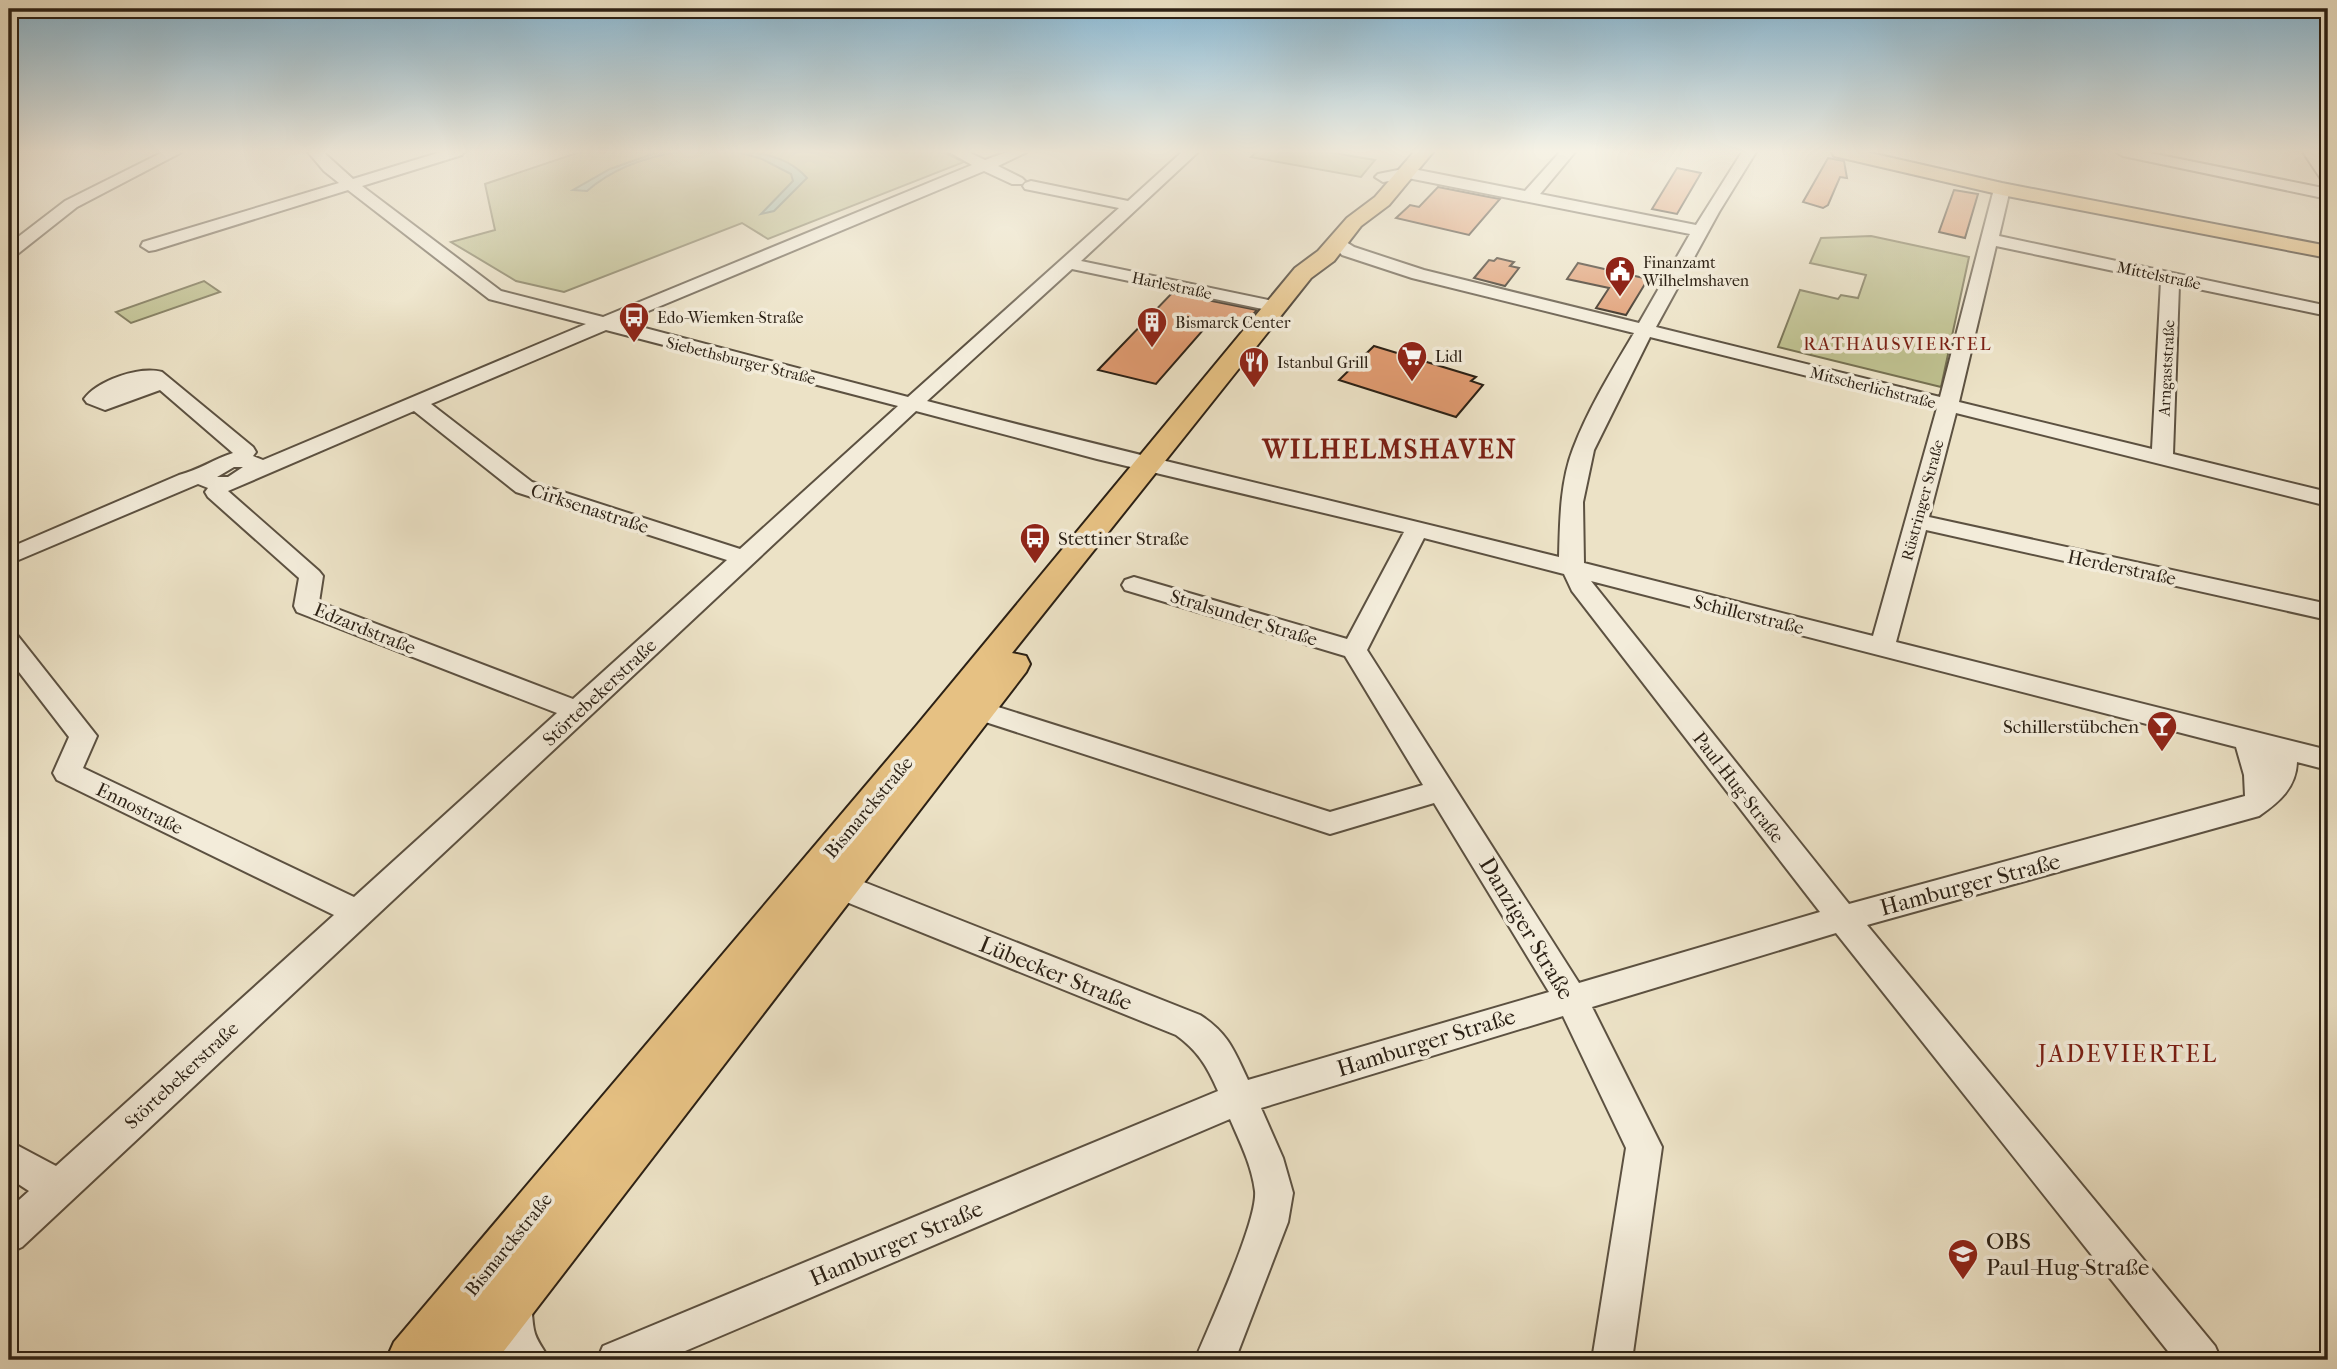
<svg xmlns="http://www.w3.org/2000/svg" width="2337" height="1369" font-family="'IM FELL French Canon',serif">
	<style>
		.green { fill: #bfc190; stroke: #767152; stroke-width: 2 }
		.water { fill: #99beb5; stroke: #6d7f75; stroke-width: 2 }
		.building { fill: #df9a70; stroke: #2c2115; stroke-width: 2 }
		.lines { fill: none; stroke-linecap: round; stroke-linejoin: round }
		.minor-casing { stroke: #5c5141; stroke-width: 4 }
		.major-casing { stroke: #2c2115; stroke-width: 4 }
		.minor { fill: #f3ecda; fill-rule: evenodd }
		.major { fill: #e6c183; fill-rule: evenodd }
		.labels { text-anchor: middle; stroke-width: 7; stroke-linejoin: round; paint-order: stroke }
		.far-poi-label { font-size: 16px; fill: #2c2115; stroke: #f3ecda; text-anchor: start }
		.far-street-label { font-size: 16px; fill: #2c2115; stroke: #f3ecda }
		.far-neighbourhood-label { font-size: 18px; letter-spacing: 2px; fill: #7a1f14; stroke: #f3ecda }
		.street-label { font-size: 19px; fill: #2c2115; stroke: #f3ecda }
		.poi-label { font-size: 19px; fill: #2c2115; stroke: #f3ecda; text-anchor: start }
		.near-street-label { font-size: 23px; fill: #2c2115; stroke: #f3ecda }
		.near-poi-label { font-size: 23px; fill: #2c2115; stroke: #f3ecda; text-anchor: start }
		.near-neighbourhood-label { font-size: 24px; letter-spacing: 2px; fill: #7a1f14; stroke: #f3ecda }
		.district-label { font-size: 26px; font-weight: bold; letter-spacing: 2px; fill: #7a1f14; stroke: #f3ecda }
	</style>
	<rect width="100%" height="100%" fill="#ece2c6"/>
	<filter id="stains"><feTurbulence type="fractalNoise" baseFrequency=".00286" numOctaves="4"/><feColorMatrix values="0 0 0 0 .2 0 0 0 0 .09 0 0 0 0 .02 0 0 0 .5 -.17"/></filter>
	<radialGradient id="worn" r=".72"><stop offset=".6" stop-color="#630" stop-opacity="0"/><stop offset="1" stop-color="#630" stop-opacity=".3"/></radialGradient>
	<path class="green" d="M580,152H943L964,162L768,239L742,223L564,292L516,281L451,242L495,230L485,184Z
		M1256,152H1328L1375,160L1361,177L1251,157Z
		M1871,236L1969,257L1941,387L1778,347L1800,290L1838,299L1841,295L1858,298L1866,275L1810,263L1821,238Z
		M204,281L220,292L131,323L116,312Z"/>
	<path class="water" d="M658,152H679C646,157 612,169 587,191L573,190L610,169Z
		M738,152C764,152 790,159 807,178L774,211L761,214L793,181L791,174L762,159Z"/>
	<path class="building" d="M1828,158L1844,161L1847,178L1840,177L1828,205L1823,208L1803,202Z
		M1677,168L1701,173L1677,214L1652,209Z
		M1438,187L1489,197L1500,199L1469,235L1396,218L1410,205L1419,207Z
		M1954,190L1978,194L1965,238L1939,232Z
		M1497,258L1514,262L1510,266L1519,268L1505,286L1474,278L1489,260L1494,261Z
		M1578,263L1648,279L1626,315L1596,308L1609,288L1567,279Z
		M1172,293L1257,310L1240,329L1210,322L1156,384L1098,370Z
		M1374,346L1476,377L1471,381L1483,385L1456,417L1339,380Z"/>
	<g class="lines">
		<g class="minor-casing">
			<path id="minor" d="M163,152H182L77,207L15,256L9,257V244L65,201Z
				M308,152H323L353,179L441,152H464L462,155L362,186L501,291L603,317L972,165L949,152H968L985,160L1007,152H1027L998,166L1022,178L1025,181L1022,184H1012L984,171L622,322L908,397L1119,208L1025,189L1023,186L1025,183L1031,181L1128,201L1182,152H1198L1081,261L1283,303L1286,307L1283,311L1277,312L1072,269L927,401C1137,456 1349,504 1559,557C1560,521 1560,483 1573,449C1588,409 1612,370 1634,333L1412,278L1342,255L1330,242L1338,237L1354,247L1424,270L1639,323L1690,234L1408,178L1383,182L1375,177L1378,174L1408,168L1525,191L1560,152H1575L1540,194L1696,225L1742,152H1756L1719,212L1656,327L1940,397L1994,189L2002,184L2010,189L1999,236L2328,306V316L2179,285L2173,454L2328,492V506L1956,413L1929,517L2328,604V620L1926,530L1896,642L2328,750V770L2297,762C2296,788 2279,802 2259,816L1867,925L2215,1346L2221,1360H2175L1836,933L1592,1007L1662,1147L1632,1360H1592L1626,1148L1563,1016L1261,1108L1283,1158L1293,1193L1288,1222L1235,1360H1195C1208,1327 1258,1221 1255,1191C1252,1166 1240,1142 1230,1119L664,1360H597L603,1346L1218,1091C1207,1066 1198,1051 1176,1035L829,895L825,886L829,877L840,874L851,877L1200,1015C1228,1033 1234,1050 1248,1080L1549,992L1434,803L1330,834L970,717L966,710L970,703L979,701L1330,812L1423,785L1345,656L1125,590L1122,585L1125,580L1134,577L1347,639L1404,532L1097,459L916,411L22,1247L9,1253V1209L29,1191L9,1178V1141L56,1166L334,915L57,780L53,773L69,737L9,659V634L18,636L97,736L83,768L354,897L557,713L297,612L294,606L299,578L208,497L205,492L208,488L198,484L9,564V548L179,475C199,470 214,459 233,453L160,390L105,410L87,403L84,399C98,380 140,366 162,372L253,447L256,452L253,456L263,460L586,324L489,299L348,190L155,250L149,251L141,246L143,242L339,183L324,171ZM1996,246L2161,281L2152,449L1959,402ZM606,330L898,406L740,549L532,482L431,404ZM1650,337L1937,408L1873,636L1584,563L1583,502L1594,450ZM414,411L516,492L727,560L573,699L319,602L323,576L319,571L228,491ZM234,467H243L228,477H217ZM1424,538L1564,574L1572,591L1820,912L1579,983L1367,650ZM1591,581L2236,747L2244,775L2245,796L1849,904Z
				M2116,152H2145L2328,189V199L2123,156Z
				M2303,152H2317L2328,168V184L2323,182Z
				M513,1280L527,1286C533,1301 531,1315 534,1330C536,1341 545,1350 549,1360H505C494,1335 488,1312 499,1286Z"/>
		</g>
		<g class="major-casing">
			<path id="major" d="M1414,152H1433L1389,205L1361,226L1334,261L1311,278L1012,653L1026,656L1030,664L1026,672L497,1360H386L394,1342L917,725L1295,268L1318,251L1347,218L1375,197Z
				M1832,152H1866L2002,183L2328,246V258L2002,195L1834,156Z"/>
		</g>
		<use href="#minor" class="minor"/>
		<use href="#major" class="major"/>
	</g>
	<linearGradient id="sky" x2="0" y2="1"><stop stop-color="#88b8d4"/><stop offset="0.44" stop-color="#f6f2e5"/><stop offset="1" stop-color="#f6f2e5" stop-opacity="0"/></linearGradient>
	<rect width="2337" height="344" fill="url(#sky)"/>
	<defs>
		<g id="civic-pin" transform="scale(1.575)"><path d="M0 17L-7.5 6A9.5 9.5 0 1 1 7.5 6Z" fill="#8f2418" stroke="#f3ecda"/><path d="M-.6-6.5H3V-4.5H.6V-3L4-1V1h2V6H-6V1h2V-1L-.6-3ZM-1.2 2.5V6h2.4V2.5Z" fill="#fff"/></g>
		<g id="bus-pin" transform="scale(1.575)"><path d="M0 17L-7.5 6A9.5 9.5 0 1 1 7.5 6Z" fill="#8f2418" stroke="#f3ecda"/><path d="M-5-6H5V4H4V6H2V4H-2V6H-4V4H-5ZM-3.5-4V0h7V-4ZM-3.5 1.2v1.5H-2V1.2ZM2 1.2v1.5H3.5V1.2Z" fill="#fff"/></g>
		<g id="building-pin" transform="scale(1.575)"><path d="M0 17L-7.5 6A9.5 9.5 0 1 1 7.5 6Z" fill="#8f2418" stroke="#f3ecda"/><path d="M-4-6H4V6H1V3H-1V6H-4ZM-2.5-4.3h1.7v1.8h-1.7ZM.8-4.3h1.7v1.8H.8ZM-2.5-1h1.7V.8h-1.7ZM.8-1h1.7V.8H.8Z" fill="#fff"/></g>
		<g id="supermarket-pin" transform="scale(1.575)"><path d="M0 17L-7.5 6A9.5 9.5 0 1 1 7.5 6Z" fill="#8f2418" stroke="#f3ecda"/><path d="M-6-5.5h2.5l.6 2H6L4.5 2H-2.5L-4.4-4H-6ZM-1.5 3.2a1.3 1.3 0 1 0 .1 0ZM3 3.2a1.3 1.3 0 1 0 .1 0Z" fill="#fff"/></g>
		<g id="restaurant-pin" transform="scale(1.575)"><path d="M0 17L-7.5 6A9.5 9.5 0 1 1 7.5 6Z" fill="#8f2418" stroke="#f3ecda"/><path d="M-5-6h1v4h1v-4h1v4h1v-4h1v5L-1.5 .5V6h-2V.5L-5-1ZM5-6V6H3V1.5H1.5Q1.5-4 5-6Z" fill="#fff"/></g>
		<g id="bar-pin" transform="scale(1.575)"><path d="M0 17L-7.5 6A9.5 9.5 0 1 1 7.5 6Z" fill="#8f2418" stroke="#f3ecda"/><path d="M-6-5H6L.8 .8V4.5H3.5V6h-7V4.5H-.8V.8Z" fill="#fff"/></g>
		<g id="school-pin" transform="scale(1.575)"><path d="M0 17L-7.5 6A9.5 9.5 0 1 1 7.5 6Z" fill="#8f2418" stroke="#f3ecda"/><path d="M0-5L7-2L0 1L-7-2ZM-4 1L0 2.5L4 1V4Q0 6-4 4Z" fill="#fff"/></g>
	</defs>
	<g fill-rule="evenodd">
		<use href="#civic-pin" x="1620" y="271"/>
		<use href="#bus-pin" x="634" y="317"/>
		<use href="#building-pin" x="1152" y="322"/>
		<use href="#supermarket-pin" x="1412" y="356"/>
		<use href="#restaurant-pin" x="1254" y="362"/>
		<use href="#bus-pin" x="1035" y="538"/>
		<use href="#bar-pin" x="2162" y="726"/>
		<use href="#school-pin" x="1963" y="1254"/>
	</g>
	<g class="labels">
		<g class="far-poi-label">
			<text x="1643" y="268">Finanzamt<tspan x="1643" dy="18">Wilhelmshaven</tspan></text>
			<text x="657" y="323">Edo-Wiemken-Straße</text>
			<text x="1175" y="328">Bismarck Center</text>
			<text x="1435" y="362">Lidl</text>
			<text x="1277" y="368">Istanbul Grill</text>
		</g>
		<g class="far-street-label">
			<text transform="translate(2159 275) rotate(12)" y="6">Mittelstraße</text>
			<text transform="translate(1172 285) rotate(12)" y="6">Harlestraße</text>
			<text transform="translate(741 360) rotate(14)" y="6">Siebethsburger Straße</text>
			<text transform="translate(2166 368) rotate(-87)" y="6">Arngaststraße</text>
			<text transform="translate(1873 387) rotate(14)" y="6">Mitscherlichstraße</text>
			<text transform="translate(1922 500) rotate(-75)" y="6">Rüstringer Straße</text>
		</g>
		<g class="far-neighbourhood-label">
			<text x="1898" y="350">RATHAUSVIERTEL</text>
		</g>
		<g class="street-label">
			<text transform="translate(590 508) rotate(18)" y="7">Cirksenastraße</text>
			<text transform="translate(2122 567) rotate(12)" y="7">Herderstraße</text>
			<text transform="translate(1749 614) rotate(14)" y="7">Schillerstraße</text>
			<text transform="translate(1244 617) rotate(17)" y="7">Stralsunder Straße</text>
			<text transform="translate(365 628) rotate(22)" y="7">Edzardstraße</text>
			<text transform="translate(599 692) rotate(-43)" y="7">Störtebekerstraße</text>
			<text transform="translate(1739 787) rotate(52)" y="7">Paul-Hug-Straße</text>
			<text transform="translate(868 807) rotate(-50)" y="7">Bismarckstraße</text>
			<text transform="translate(140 808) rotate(26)" y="7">Ennostraße</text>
			<text transform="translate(181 1075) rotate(-43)" y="7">Störtebekerstraße</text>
			<text transform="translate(508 1244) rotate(-51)" y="7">Bismarckstraße</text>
		</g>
		<g class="poi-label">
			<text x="1058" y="545">Stettiner Straße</text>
			<text x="2139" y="733" text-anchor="end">Schillerstübchen</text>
		</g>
		<g class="near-street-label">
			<text transform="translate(1970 884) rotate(-15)" y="8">Hamburger Straße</text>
			<text transform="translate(1527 928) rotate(59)" y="8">Danziger Straße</text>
			<text transform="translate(1056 973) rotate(22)" y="8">Lübecker Straße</text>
			<text transform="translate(1426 1042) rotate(-17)" y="8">Hamburger Straße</text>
			<text transform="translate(896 1243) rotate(-23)" y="8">Hamburger Straße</text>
		</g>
		<g class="near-poi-label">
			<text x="1986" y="1249">OBS<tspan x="1986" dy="26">Paul-Hug-Straße</tspan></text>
		</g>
		<g class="near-neighbourhood-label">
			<text x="2128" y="1062">JADEVIERTEL</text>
		</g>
		<g class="district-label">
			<text x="1390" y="458">WILHELMSHAVEN</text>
		</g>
	</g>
	<rect width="2337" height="1369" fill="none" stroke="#ece2c6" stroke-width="35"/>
	<rect x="10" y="10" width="2316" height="1348" fill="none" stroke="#2c2115" stroke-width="3.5"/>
	<rect x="18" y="18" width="2302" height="1334" fill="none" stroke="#2c2115" stroke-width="2"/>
	<rect width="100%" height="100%" filter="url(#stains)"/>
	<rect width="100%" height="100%" fill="url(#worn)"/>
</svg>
